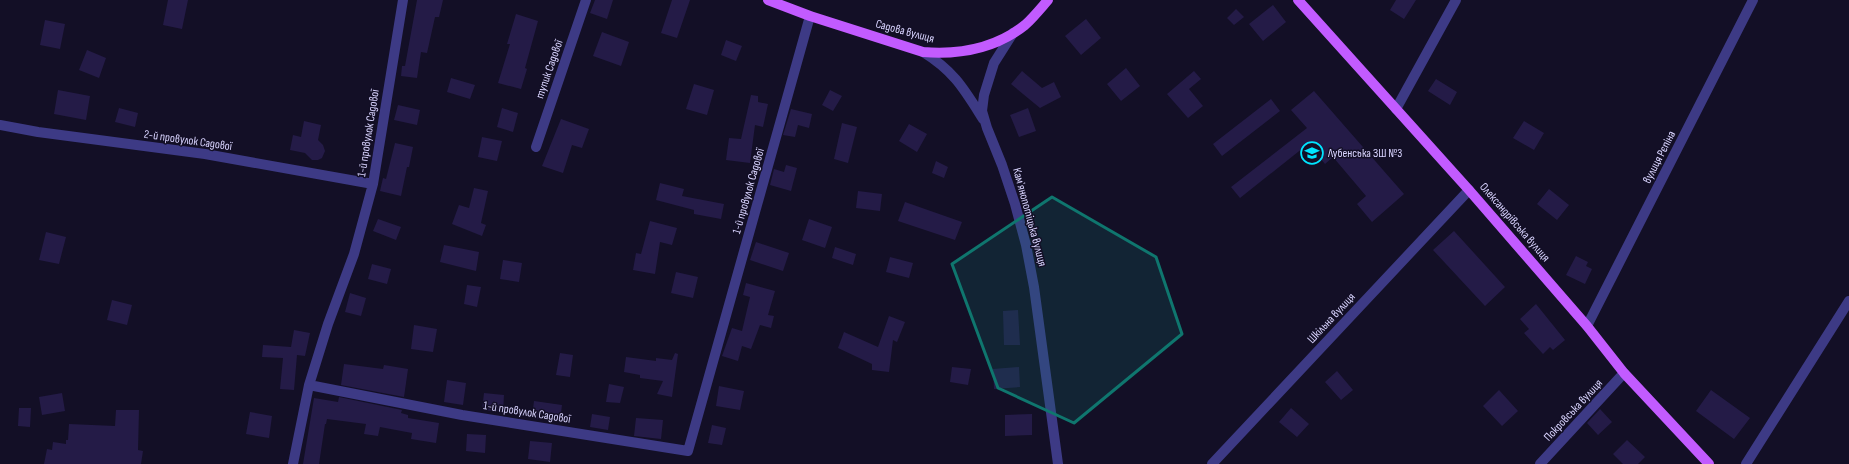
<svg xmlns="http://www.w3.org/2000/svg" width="1849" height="464" font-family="'Sofia Sans Condensed',sans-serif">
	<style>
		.building { fill: #241b47 }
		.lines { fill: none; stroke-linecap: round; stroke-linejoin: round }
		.minor { stroke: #3d3a85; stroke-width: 10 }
		.major { stroke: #c25bff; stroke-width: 10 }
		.marked { fill: #0f766e; fill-opacity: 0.2; stroke: #0f766e; stroke-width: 3; stroke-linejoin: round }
		.labels { text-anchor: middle; stroke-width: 3; stroke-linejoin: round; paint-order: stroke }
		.street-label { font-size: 12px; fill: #d9d4ff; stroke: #130f26 }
		.poi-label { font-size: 12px; fill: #d9d4ff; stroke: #130f26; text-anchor: start }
	</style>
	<rect width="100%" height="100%" fill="#130f26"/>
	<path class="building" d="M168,0H188L182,29L163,25Z
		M417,0H443L439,17H435L427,53L421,52L417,78L401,76L402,66H405Z
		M595,0H613L607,19L590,13Z
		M672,0H690L677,38L661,33Z
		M1396,0H1416L1404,19L1390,10Z
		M1273,5L1286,22L1263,41L1249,24Z
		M1236,9L1244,17L1234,25L1227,18Z
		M516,14L538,21L525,68L527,69L521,89L498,83L510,44H507Z
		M1086,19L1101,38L1081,55L1065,36Z
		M45,20L65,24L60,49L40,45Z
		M602,32L629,42L621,66L593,56Z
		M726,40L742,46L736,61L721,55Z
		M87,50L106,58L99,78L79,70Z
		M1126,68L1140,86L1121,101L1107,84Z
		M1022,71L1042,88L1054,82L1061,97L1040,108L1011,84Z
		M1194,71L1201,79L1189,89L1203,106L1188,118L1167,94Z
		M451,78L475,85L470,99L447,92Z
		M1436,79L1457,92L1450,105L1428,91Z
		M694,84L714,90L707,115L686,109Z
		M58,90L90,96L86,120L54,114Z
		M830,90L842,96L833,111L822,105Z
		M1314,91L1404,194L1372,222L1357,204L1366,196L1333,157L1325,164L1308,144L1240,198L1231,187L1307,128L1291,110Z
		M751,95L758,96V102L768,104L763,127L755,125L750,163L726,160L729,138L741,139Z
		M1271,99L1280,111L1222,156L1213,144Z
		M398,105L420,110L417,125L394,120Z
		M119,108L138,113L135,127L115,122Z
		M502,108L518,113L513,132L497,127Z
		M1028,108L1036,131L1019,137L1010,115Z
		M791,109L812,114L809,128L798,125L795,137L783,135Z
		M561,119L589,129L582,148L572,145L563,173L542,166Z
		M304,121L321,125L318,140L323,145L325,151L322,158L318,160H312L305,153L290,150L293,135L301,137Z
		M1524,121L1544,133L1534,150L1513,138Z
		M842,123L857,127L848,163L834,159Z
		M909,124L927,134L917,152L899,141Z
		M482,137L502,141L497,161L478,157Z
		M395,143L413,147L409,167H407L401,196L380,191L383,178L386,179Z
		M936,161L948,167L944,178L932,173Z
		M786,165L797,168L791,191L770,185L774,169L784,172Z
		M660,183L684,189L682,196L724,204L721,219L694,214V210L656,200Z
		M474,188L488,191L481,223L486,225L482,236L452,224L459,205L469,208Z
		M1549,189L1569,205L1557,220L1537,204Z
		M858,191L882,194L880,211L856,208Z
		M905,202L962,222L955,240L898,221Z
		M378,219L401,227L396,240L373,231Z
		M809,219L832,227L825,248L802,240Z
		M650,221L677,228L672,245L660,242L655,274L633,270L636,253L641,254Z
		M1454,231L1505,287L1485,306L1433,250Z
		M46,232L66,237L59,264L39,260Z
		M756,242L789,253L783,271L750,260Z
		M444,245L479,252L476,271L440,262Z
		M835,247L856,254L853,265L832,258Z
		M1576,256L1588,262L1586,266L1592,269L1585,284L1566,275Z
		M890,257L913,263L909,278L886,272Z
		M503,260L522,263L519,282L500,279Z
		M372,264L391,269L387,284L368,279Z
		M676,272L698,277L693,298L671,293Z
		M746,283L775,291L768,315L774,316L771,328L760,325L751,349L742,346L738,361L722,356L732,328L742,331L750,297L743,295Z
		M467,285L481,287L477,307L464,304Z
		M350,293L366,298L361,316L345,312Z
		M112,300L132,305L127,325L107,320Z
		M1536,304L1565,340L1553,350L1550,347L1543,354L1524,333L1529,329L1520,319Z
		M1018,310L1020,345H1004L1003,311Z
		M889,316L905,322L897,342L893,340L889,372L872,370V364L838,348L844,332L878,347Z
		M414,325L437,329L433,352L411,349Z
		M294,330L310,333L305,356L297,355L294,390L280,389L283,358L262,357L263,345L291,347Z
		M560,353L573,355L570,377L556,375Z
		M675,353L678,354L672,397L657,394L663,381L640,378V375L624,372L626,357L656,361V358L672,360Z
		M344,364L383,369L384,365L408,369L404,397L341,385Z
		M952,367L971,369L968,385L950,382Z
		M1019,367L1020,387L994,389L993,369Z
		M1337,371L1353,390L1341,400L1325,382Z
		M447,380L466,383L463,405L444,402Z
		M609,384L624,387L620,403L606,402Z
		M719,386L744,391L740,410L716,406Z
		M1499,390L1518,411L1502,426L1483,406Z
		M1711,390L1750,418L1734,439L1696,411Z
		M62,393L65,411L42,415L39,397Z
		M484,393L504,395L503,412L482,410Z
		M339,397L402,410L401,413L408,415V418L439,423L436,443L411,439L412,433L380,427L378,436L364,434L366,424L327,419L326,424H325L319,464H303L314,398L338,402Z
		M534,401L562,405L560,421L532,418Z
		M19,408H31L30,427L18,426Z
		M1291,408L1309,424L1297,437L1279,422Z
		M1600,409L1612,422L1598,435L1587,423Z
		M116,410H139L138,450L143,451L141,464H44L47,449L52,450L53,442L66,444V440H68L69,424L115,426Z
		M250,412L272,416L269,438L246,434Z
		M592,414L610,417L608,430L590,427Z
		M1032,414V435L1005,436V415Z
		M636,418L663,420L661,439L634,436Z
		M712,425L726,428L722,445L708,443Z
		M467,434L486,435L485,453L466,451Z
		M1627,440L1645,457L1638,464H1623L1613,454Z
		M530,441L552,443L550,462L528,459Z"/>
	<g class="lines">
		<path class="minor" d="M1013,33L994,63L984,95L982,111L987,128L1002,165L1015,204L1026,245L1034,287L1058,464
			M923,52C954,71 964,89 983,119
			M1396,109L1456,0
			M0,125L38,132L205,154L373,184
			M536,147L586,0
			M1587,326L1753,0
			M309,385L462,415L688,451L810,16
			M293,464L309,385L328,324L354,254L373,184L403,0
			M1212,464L1469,190
			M1540,464L1624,373
			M1746,464L1849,301"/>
		<path class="major" d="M768,0L810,16L923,52C960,55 995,49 1025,25C1033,18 1041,8 1048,0
			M1298,0L1469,190L1587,326L1624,373L1709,464"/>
	</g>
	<path class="marked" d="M1052,197L1156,257L1182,334L1074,423L998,388L952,264Z"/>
	<defs>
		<g id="school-ring" transform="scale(1.15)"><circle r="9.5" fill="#130f26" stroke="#00e5ff" stroke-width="1.5"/><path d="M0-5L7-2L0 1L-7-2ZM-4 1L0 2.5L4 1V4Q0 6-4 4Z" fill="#00e5ff"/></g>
	</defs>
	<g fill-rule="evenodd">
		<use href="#school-ring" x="1312" y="153"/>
	</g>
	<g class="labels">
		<g class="street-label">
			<text transform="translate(905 31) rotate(15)" y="4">Садова вулиця</text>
			<text transform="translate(549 69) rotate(-71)" y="4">тупик Садової</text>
			<text transform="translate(368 133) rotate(-81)" y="4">1-й провулок Садової</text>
			<text transform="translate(188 140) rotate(8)" y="4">2-й провулок Садової</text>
			<text transform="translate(1659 157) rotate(-63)" y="4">вулиця Рєпіна</text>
			<text transform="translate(748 191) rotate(-74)" y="4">1-й провулок Садової</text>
			<text transform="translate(1030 217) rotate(75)" y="4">Камʼянопотіцька вулиця</text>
			<text transform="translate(1515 222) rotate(49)" y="4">Олександрівська вулиця</text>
			<text transform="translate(1331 318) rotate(-47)" y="4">Шкільна вулиця</text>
			<text transform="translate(1573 410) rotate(-47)" y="4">Покровська вулиця</text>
			<text transform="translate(527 412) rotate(9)" y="4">1-й провулок Садової</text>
		</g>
		<g class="poi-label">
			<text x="1328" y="157">Лубенська ЗШ №3</text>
		</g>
	</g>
</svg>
